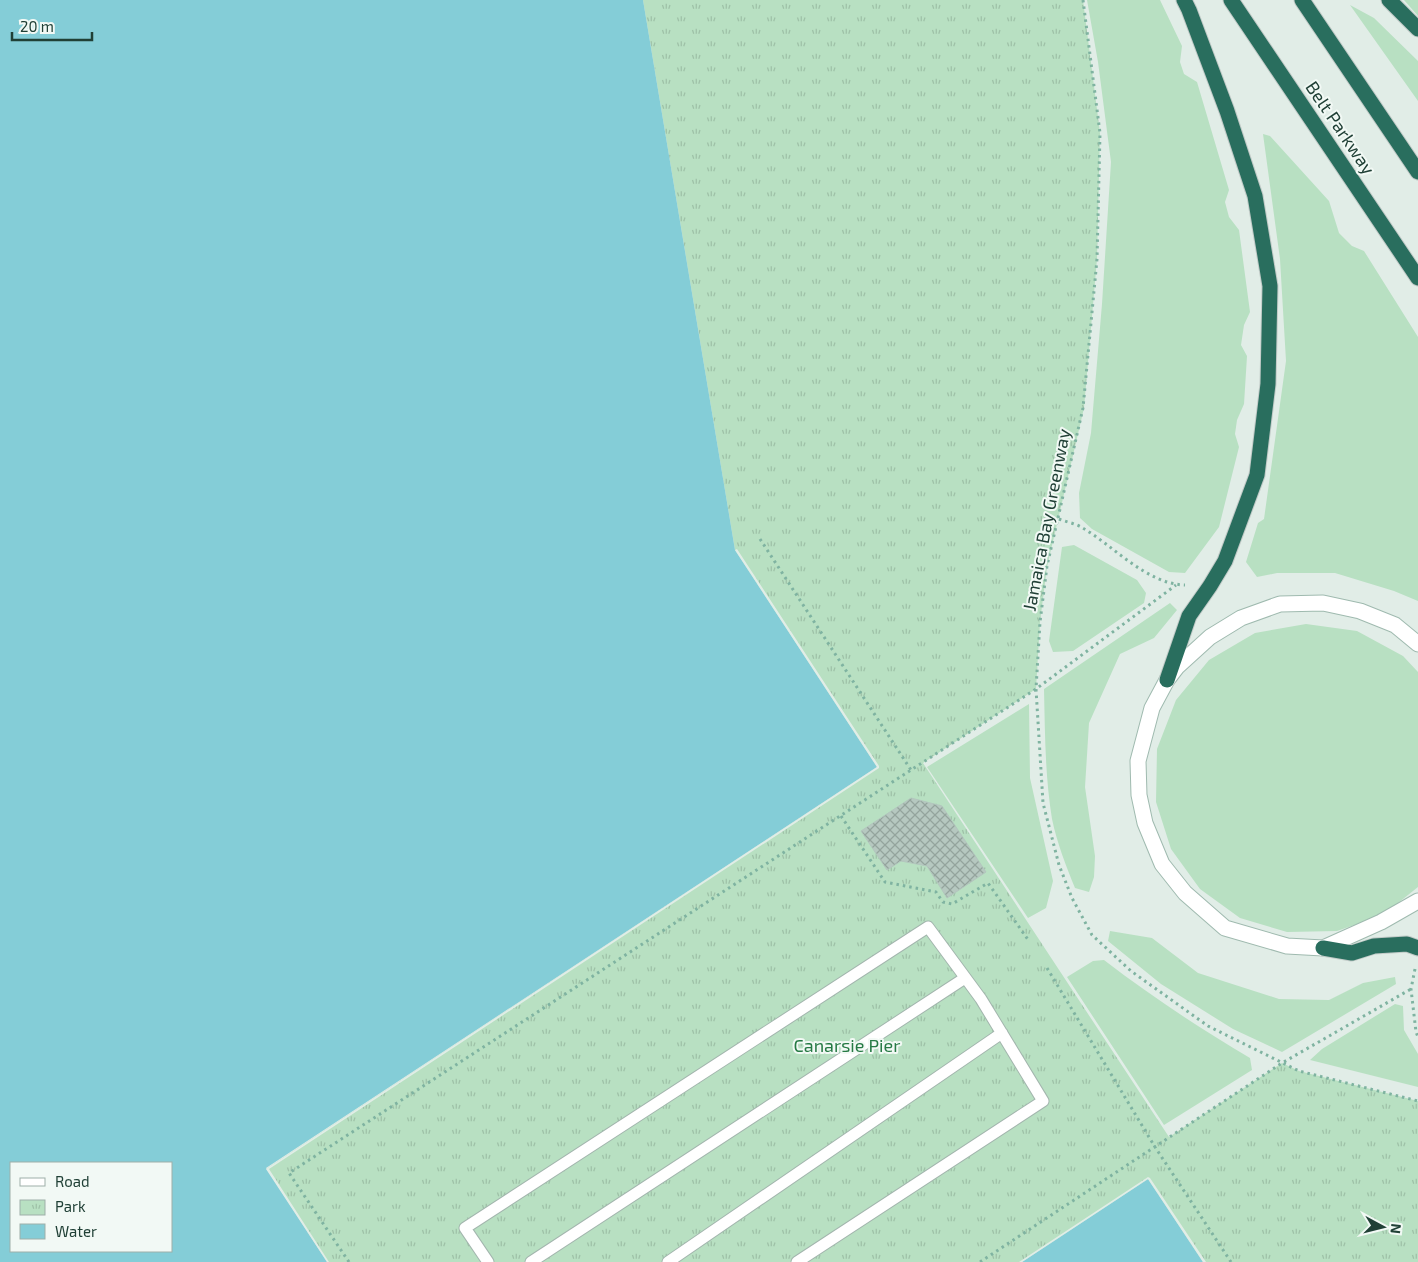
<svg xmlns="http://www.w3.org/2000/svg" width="1418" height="1262" font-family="'Exo 2',sans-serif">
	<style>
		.grass { fill: #b8e0c2 }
		.park { fill: url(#park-tufts) }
		.water { fill: #84cdd7; fill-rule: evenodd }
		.pier { fill: #e1ede7 }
		.building { fill: url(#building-cross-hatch); stroke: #b3c7be }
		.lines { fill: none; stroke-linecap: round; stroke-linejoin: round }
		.lane-casing { stroke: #a3b6ae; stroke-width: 13 }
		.secondary-casing { stroke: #9fbaaf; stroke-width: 17 }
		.highway-casing { stroke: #c1cac7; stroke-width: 17 }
		.path { stroke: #7fb3a1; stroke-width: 3; stroke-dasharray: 2.5 4; stroke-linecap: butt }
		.lane { stroke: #fff; stroke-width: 11 }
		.secondary { stroke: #fff; stroke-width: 15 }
		.highway { stroke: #296e5e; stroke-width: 15 }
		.labels { text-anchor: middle; stroke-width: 4; stroke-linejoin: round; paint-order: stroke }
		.street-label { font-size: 18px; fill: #204036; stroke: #f2f9f5 }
		.park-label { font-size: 18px; fill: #267a44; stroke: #f2f9f5 }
	</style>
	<defs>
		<pattern id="park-tufts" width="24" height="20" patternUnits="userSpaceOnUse" patternTransform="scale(1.25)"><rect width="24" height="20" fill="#b8e0c2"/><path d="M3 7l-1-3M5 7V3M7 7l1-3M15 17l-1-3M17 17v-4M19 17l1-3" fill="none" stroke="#9ec1a7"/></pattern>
		<pattern id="building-cross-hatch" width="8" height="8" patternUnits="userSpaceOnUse" patternTransform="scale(1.25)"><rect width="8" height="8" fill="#b6c8c0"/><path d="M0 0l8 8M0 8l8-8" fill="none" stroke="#94a49d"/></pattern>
	</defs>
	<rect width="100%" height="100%" fill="#e1ede7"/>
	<path class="grass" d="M1087,0H1160L1182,46L1180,62L1184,74L1197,82L1229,190L1225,202L1229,217L1239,230L1250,312L1244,325L1241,345L1247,356L1244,404L1237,420L1235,434L1239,447L1219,527L1185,573L1169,572L1092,529L1080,518L1079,493L1091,433L1102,304L1111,162L1098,62Z
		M1404,0H1418V16Z
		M1350,5L1374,18L1418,61V101Z
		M1263,134L1270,136L1329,201L1339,233L1352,246L1364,251L1418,337V601L1394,591L1335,573H1277L1257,577L1246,562L1258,523L1264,519L1286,361L1280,259Z
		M1074,545L1137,580L1146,593L1144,603L1073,651L1053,652L1049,641L1062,547Z
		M1170,603L1177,610L1154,638L1120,654L1089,723L1085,787L1095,856L1094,877L1089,892L1075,888C1066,866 1057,843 1052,819C1045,776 1045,733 1044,689Z
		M1306,624L1357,631L1403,656L1418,672V887L1383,915L1337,931L1287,932L1240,918L1200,889L1171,849L1156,802L1157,749L1176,700L1209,660L1255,633Z
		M1029,704L1030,778L1053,881L1046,908L1028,918L927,767Z
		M1110,931L1152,938L1198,973L1279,999L1329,1000L1363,983L1395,977L1396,984L1282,1052L1233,1029L1161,984L1108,941Z
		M1104,960C1151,996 1199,1028 1250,1058L1252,1070L1164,1125L1067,977L1093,961Z
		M1395,1004L1403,1006L1404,1030L1418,1054V1087L1310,1060L1322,1049Z"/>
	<path class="park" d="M643,0H1083L1100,133L1097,259L1084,408L1047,567L1040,622L1036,689L923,763L1169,1137L1282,1063L1299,1071L1418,1101V1262H1203L1148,1179L1022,1262H327L266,1169L877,767L735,550Z"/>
	<path class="water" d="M0,0H643L735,550L877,767L266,1168L327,1262H0ZM11,1163H171V1251H11Z
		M1148,1179L1203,1262H1022Z"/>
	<path class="pier" d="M737,549L879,766V768L269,1169L329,1262H327L266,1169L877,767L735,550Z
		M1148,1177L1150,1178L1206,1262H1203L1148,1179L1022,1262H1019Z"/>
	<path class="building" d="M911,798L942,806L986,872L947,898L927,866L901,861L887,870L861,831Z"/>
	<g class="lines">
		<g class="lane-casing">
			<path id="lane" d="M488,1262L465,1228L928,927L981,999L1043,1101L797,1262
				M531,1262L965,978
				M668,1262L1002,1033"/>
		</g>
		<g class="secondary-casing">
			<path id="secondary" d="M1418,644L1395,625L1360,611L1323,603L1280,604L1241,618L1210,637L1177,667L1167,680L1152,708L1138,761L1139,795L1145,823L1162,864L1185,893L1225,928L1287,946L1323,948L1381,922L1418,901"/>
		</g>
		<g class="highway-casing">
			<path id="highway" d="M1231,0L1418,278
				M1302,0L1418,172
				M1389,0L1418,29
				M1167,680L1189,616L1210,586L1225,561L1257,475L1268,384L1270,286L1255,196L1227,111L1189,10L1184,0
				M1323,948L1352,953L1374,946L1407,944L1418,948"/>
		</g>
		<path class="path" d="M1083,0L1100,133L1097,259L1083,408L1047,566L1040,622L1036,689L1043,803L1059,865L1072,898L1092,935L1131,971L1208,1026L1299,1071L1418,1101
			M1059,519C1066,522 1074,523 1081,527C1113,545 1146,584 1185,585
			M760,539L911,770
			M841,816L885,882L936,892L943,902L952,904L988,883L1029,941
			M1047,968L1155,1147L1231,1262
			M1415,969L1411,989L1416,1032L1418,1037
			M349,1262L289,1173L1036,689L1176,585
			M980,1262L1282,1063L1411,989"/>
		<use href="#lane" class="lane"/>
		<use href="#secondary" class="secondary"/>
		<use href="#highway" class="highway"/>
	</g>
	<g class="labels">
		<g class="street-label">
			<text transform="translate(1340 128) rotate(56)" y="6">Belt Parkway</text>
			<text transform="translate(1047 520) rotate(-79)" y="6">Jamaica Bay Greenway</text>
		</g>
		<g class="park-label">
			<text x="847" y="1052">Canarsie Pier</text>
		</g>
	</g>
	<rect x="10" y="1162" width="162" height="90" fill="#f2f9f5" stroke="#9eafa9"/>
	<rect x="20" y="1178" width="25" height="8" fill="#ffffff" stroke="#9eafa9"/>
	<text x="55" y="1187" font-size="15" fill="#204036">Road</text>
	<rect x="20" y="1200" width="25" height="15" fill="url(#park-tufts)" stroke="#9eafa9"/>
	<text x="55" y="1212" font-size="15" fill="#204036">Park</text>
	<rect x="20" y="1224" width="25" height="15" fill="#84cdd7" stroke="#9eafa9"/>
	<text x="55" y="1237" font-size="15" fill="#204036">Water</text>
	<g transform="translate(1383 1227) rotate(97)" stroke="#f2f9f5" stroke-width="4" paint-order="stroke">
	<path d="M0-4L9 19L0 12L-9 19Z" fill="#204036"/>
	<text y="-8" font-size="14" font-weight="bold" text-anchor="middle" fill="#204036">N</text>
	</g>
	<path d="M12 32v8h80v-8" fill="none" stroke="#204036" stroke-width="2.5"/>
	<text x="20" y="32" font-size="15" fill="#204036" stroke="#f2f9f5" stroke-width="4" paint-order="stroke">20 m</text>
</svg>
